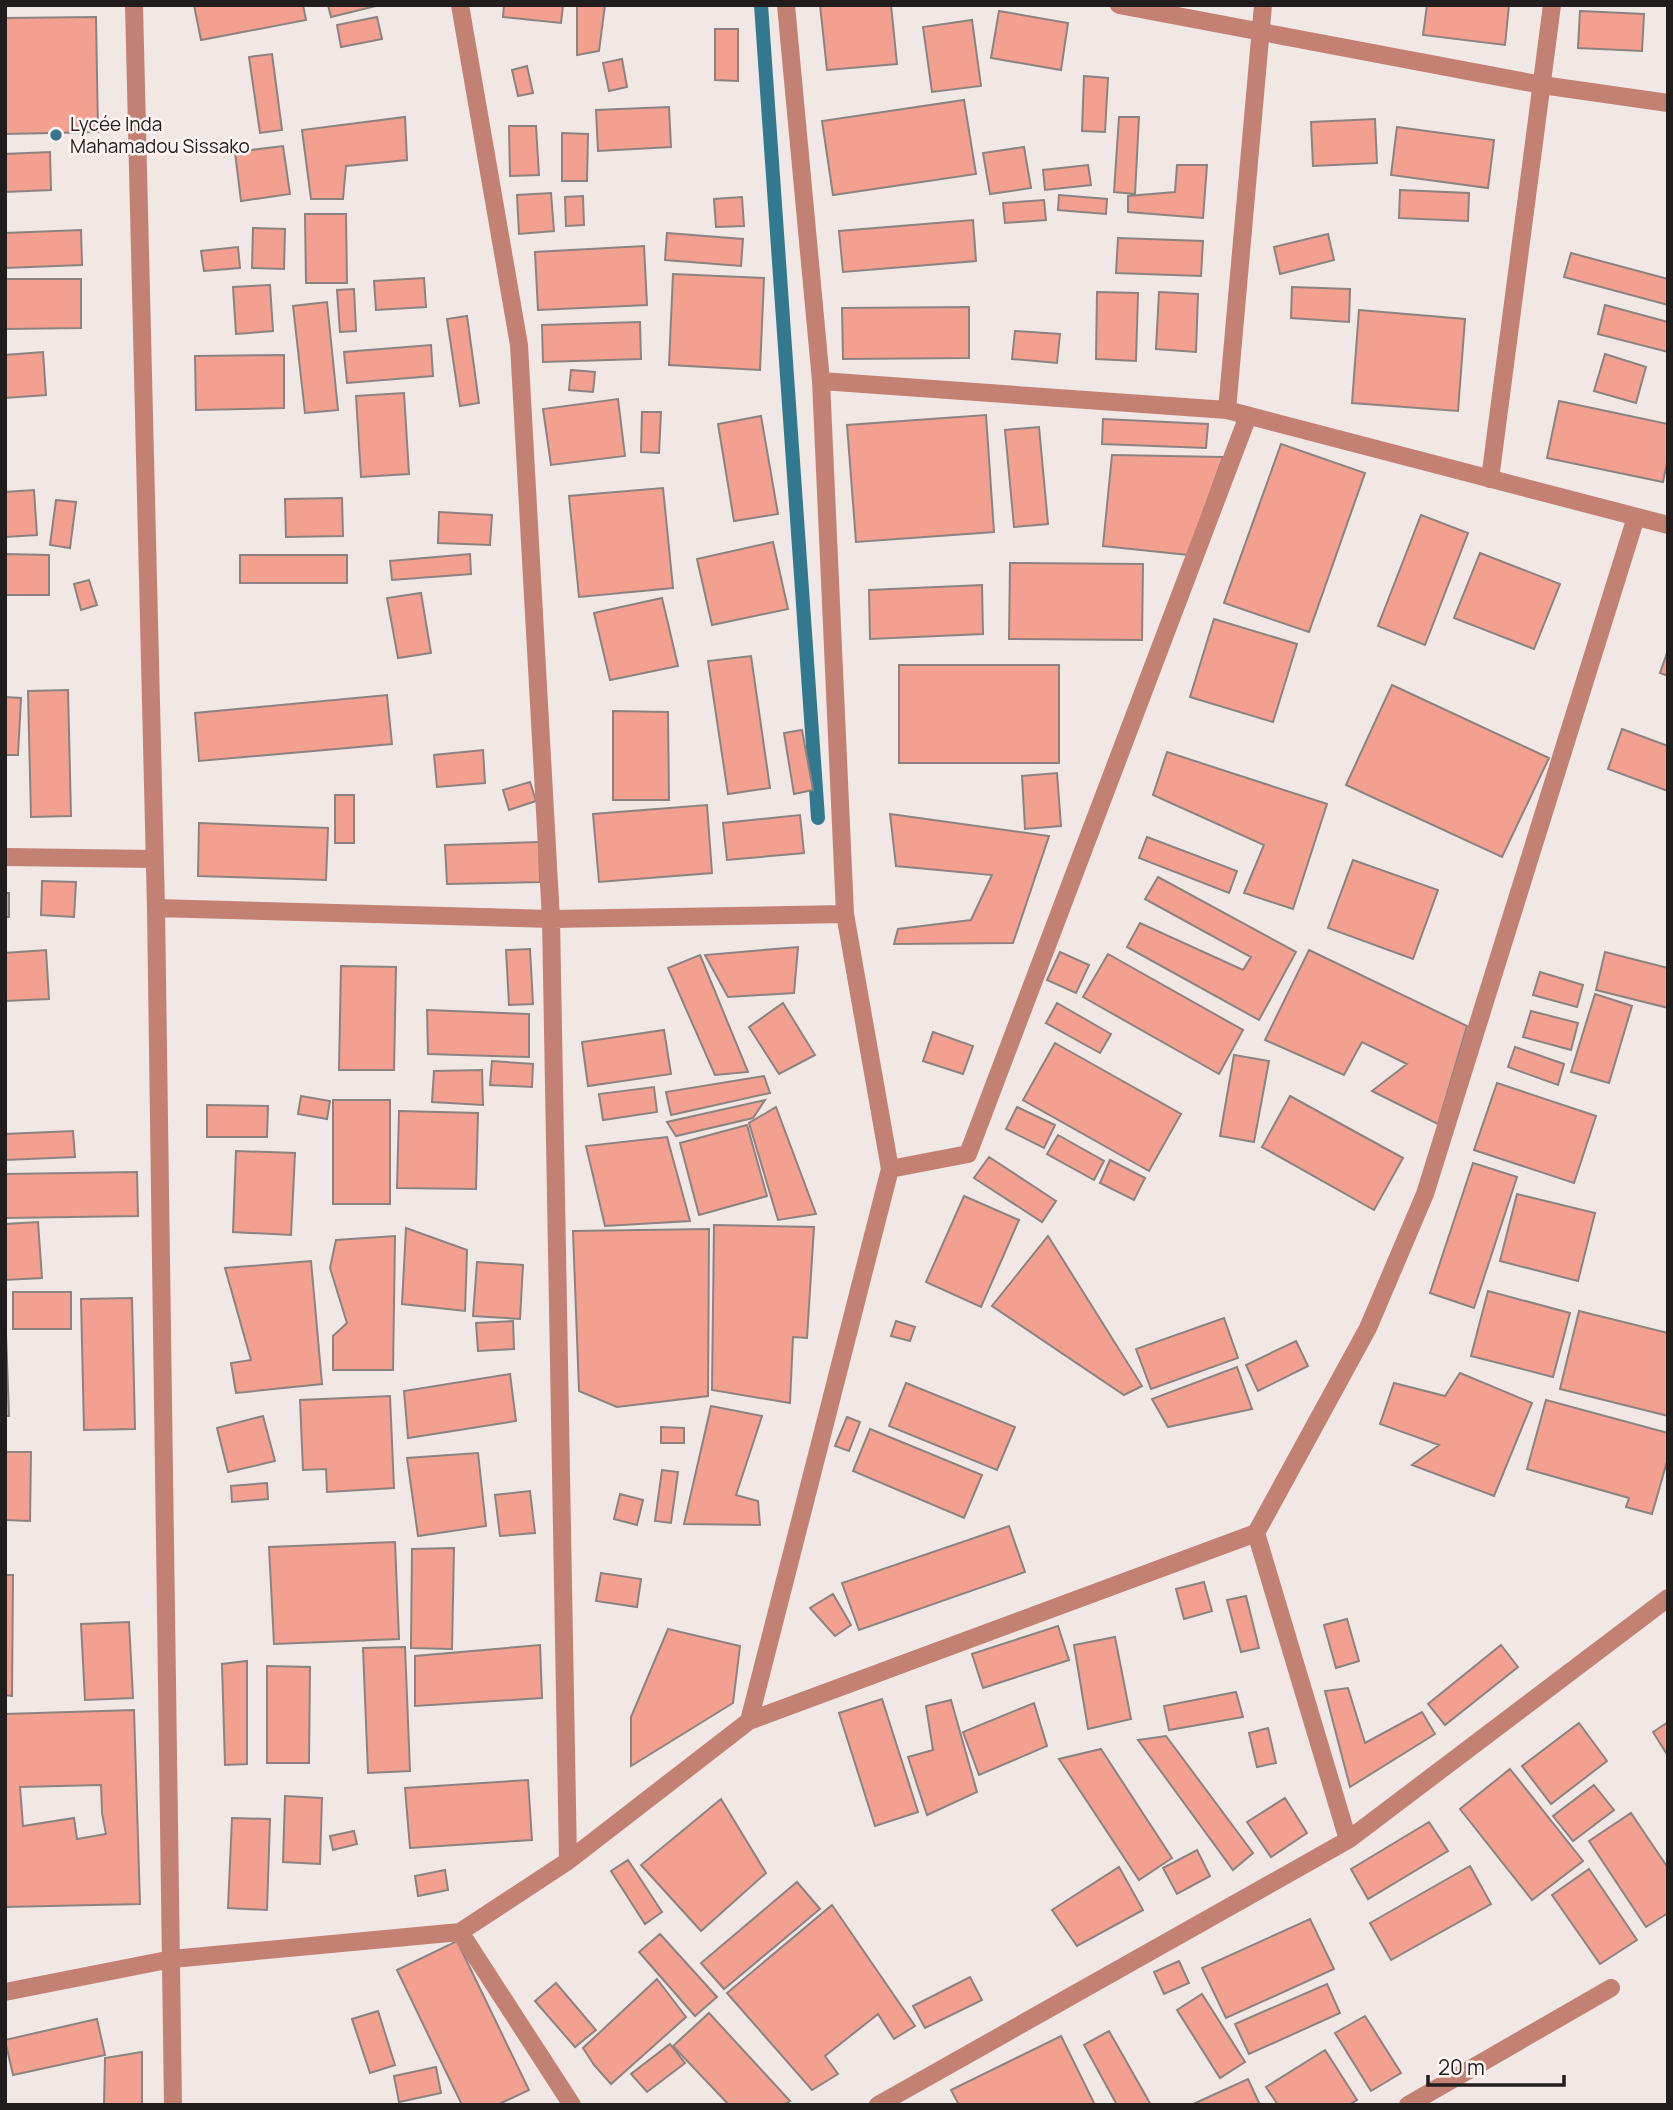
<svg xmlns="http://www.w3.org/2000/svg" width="1673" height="2110" font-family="Manrope,sans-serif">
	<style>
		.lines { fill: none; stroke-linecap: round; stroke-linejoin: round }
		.stream { stroke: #327990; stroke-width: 14 }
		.building { fill: #f4a090; stroke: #8c8381; stroke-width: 2; fill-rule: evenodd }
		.street { stroke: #c38174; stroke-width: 18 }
		.poi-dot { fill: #38768c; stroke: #fef4f2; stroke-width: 2.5 }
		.labels { text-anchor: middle; stroke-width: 5; stroke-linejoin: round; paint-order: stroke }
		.poi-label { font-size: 19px; fill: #211d1c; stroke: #fef4f2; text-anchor: start }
	</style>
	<rect width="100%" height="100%" fill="#f1e7e4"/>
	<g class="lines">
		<path class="stream" d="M761,5L818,818"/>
	</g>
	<path class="building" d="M194,5H303L306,20L201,40Z
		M328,5H376V6L331,17Z
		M504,5H563L561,23L503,17Z
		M577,5H605L599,51L577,55Z
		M820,5H891L897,64L827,70Z
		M1427,5H1509L1505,45L1423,35Z
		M999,11L1068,23L1061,70L991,58Z
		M1580,11L1644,14L1642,51L1578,48Z
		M96,17L98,132L5,134V18Z
		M377,17L382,39L341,47L337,25Z
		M972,20L981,86L932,92L923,27Z
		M715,29H738V81L715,80Z
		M272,54L282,130L260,133L249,57Z
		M622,59L627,87L609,91L603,63Z
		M527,66L533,93L518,96L512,70Z
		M1084,76L1108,78L1105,132L1082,131Z
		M964,100L976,174L833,195L822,121Z
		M669,107L671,147L598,151L596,110Z
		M405,117L407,160L346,166L343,199H311L302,130Z
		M1119,117H1139L1135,194L1114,192Z
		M1375,119L1377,163L1313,166L1311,122Z
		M509,126H536L539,175L510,176Z
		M1397,127L1494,140L1488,188L1391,175Z
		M562,133L588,134L587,181H562Z
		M283,146L290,194L241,201L235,152Z
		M1024,147L1031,188L990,194L983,153Z
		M50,152L51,190L5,192V154Z
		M1088,165L1091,185L1045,190L1043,170Z
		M1177,165H1207L1203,218L1128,212V196L1175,192Z
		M1400,190L1469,193L1468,221L1399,218Z
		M551,193L554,231L519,234L517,195Z
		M1059,195L1107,199L1106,214L1058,210Z
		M583,196L584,225L566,226L565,197Z
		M742,197L744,226L716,227L714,199Z
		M1044,200L1046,220L1005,223L1003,203Z
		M305,214H346L347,283H306Z
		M973,220L976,261L843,272L839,231Z
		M253,228L285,229L284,269L252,268Z
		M81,230L82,265L5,268V233Z
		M667,233L743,239L741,266L665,260Z
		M1328,234L1334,260L1280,274L1274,247Z
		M1118,238L1203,241L1201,276L1116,273Z
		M644,246L647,305L538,310L535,252Z
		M238,247L240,268L204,271L201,251Z
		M1571,253L1668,279V305L1564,277Z
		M673,274L764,278L760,370L669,365Z
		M424,278L426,307L376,310L374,281Z
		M5,279H81V328L5,329Z
		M270,285L273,331L236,334L233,287Z
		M1292,287L1350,289L1349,322L1291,318Z
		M354,289L356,331L340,332L337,290Z
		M1097,292L1138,293L1136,361L1096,359Z
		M1159,292L1198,294L1196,352L1156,349Z
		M327,302L338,410L305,413L293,306Z
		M1605,305L1668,322V352L1598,334Z
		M969,307V358L843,359L842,308Z
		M1359,310L1465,319L1458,411L1352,403Z
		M467,316L479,403L460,406L447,319Z
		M640,322L641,359L543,362L542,325Z
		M1015,331L1060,334L1057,363L1012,359Z
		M431,345L433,376L347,383L344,352Z
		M43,352L46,395L5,398V355Z
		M1605,354L1646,367L1636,403L1594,391Z
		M284,355V408L196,410L195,356Z
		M571,370L595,372L593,392L569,390Z
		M404,393L409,474L361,477L356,396Z
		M618,399L625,456L551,465L543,409Z
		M1559,401L1668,424V458L1663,482L1547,458Z
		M642,412H661L659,453L641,452Z
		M986,415L994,532L856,542L847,425Z
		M761,416L778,514L734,521L718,424Z
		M1103,419L1208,424L1206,448L1102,444Z
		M1039,427L1048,524L1014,527L1005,430Z
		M1281,444L1365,473L1309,632L1224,603Z
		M1112,455L1223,457L1188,555L1103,546Z
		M663,488L673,588L579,597L569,496Z
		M34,490L37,535L5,537V492Z
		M342,498L343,536L286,537L285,499Z
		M56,500L76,502L70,548L50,545Z
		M439,512L492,515L490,545L438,543Z
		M1421,515L1468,533L1425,645L1378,626Z
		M773,542L788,609L712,625L697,559Z
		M1480,553L1560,584L1534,649L1454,618Z
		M5,554L49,555V595H5Z
		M470,554L471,574L392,580L390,561Z
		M240,555H347V583H240Z
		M1010,563L1143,564L1142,640L1009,639Z
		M89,580L97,605L81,610L74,584Z
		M982,585L983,634L870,639L869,590Z
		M421,593L431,653L398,658L387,598Z
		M662,598L678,666L610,680L594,613Z
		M1214,619L1297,644L1273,722L1190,697Z
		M1668,650V676L1660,673Z
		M751,656L770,788L728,794L708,661Z
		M899,665H1059V763H899Z
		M1392,685L1549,758L1502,857L1346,785Z
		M68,690L71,816L31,817L28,691Z
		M387,695L392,744L199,761L195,713Z
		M5,697L21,698L18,755H5Z
		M613,711L668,712L669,800H613Z
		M1622,729L1668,746V791L1608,769Z
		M802,730L813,790L794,794L784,733Z
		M483,750L485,783L437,787L434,755Z
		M1167,752L1327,804L1293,909L1244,893L1264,845L1153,795Z
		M1057,773L1061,826L1025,829L1022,776Z
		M530,782L536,801L509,810L503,790Z
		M335,795H354V843H335Z
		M707,805L712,873L599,882L593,814Z
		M890,814L1049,836L1013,943L894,944L898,929L971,920L992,875L896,866Z
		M800,815L804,853L727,860L723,823Z
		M199,823L328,828L326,880L198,876Z
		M1147,837L1237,871L1229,893L1139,858Z
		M539,842L540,882L447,884L445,845Z
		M1353,860L1438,890L1413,959L1328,928Z
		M1158,877L1296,952L1259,1020L1127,947L1140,923L1243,970L1251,957L1145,899Z
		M42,881L76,882L74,917L41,915Z
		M5,893H9V917H5Z
		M798,947L794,993L728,997L705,955Z
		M530,949L533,1004L509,1005L506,950Z
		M46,950L49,999L5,1001V953Z
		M1309,950L1467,1026L1438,1124L1372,1091L1407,1064L1362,1042L1344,1075L1265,1040Z
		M1060,952L1089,965L1076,993L1047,980Z
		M1605,952L1668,968V1008L1596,990Z
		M1108,954L1243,1030L1219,1074L1083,997Z
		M700,955L748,1072L715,1075L668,968Z
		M341,966L396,967L394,1070H339Z
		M1540,972L1583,985L1577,1007L1533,995Z
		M1595,994L1632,1006L1609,1083L1571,1072Z
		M783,1003L815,1055L779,1074L749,1027Z
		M1057,1003L1111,1034L1100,1053L1046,1023Z
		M427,1010L529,1014V1057L428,1054Z
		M1531,1011L1578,1023L1571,1050L1523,1037Z
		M664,1030L671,1074L588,1086L582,1042Z
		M933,1032L973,1046L963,1074L923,1061Z
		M1055,1043L1181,1114L1149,1171L1023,1100Z
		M1515,1047L1564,1064L1558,1085L1508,1067Z
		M1234,1055L1269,1061L1254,1142L1220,1136Z
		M492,1061L533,1064L532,1087L490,1085Z
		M482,1070L483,1105L432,1102L434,1071Z
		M764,1076L770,1093L671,1115L666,1092Z
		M1497,1083L1596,1116L1574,1183L1474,1150Z
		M654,1087L657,1112L603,1120L599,1094Z
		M301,1096L330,1101L327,1119L298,1114Z
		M1290,1096L1403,1158L1374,1210L1262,1147Z
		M333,1100H390V1204H333Z
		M765,1100L753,1118L676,1136L667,1122Z
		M207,1105L268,1106L267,1137H207Z
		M776,1107L816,1214L778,1220L749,1123Z
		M1017,1107L1055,1125L1044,1148L1006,1129Z
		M399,1111L478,1113L476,1189L397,1188Z
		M747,1125L767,1196L699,1215L680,1143Z
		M73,1131L75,1157L5,1160V1134Z
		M1058,1135L1104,1161L1094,1180L1047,1154Z
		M667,1137L690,1221L605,1226L586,1146Z
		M236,1151L295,1153L291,1235L233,1232Z
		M989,1157L1056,1201L1042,1222L974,1178Z
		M1110,1160L1145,1178L1134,1200L1100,1183Z
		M1473,1163L1517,1177L1474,1308L1430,1293Z
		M137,1172L138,1216L5,1218V1174Z
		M1517,1194L1595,1213L1578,1281L1500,1261Z
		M964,1196L1019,1220L981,1307L926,1282Z
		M38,1222L42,1278L5,1280V1224Z
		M714,1225L814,1227L807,1338L793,1337L790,1403L712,1390Z
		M406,1228L467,1250L465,1311L402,1304Z
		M709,1229L708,1396L617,1407L579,1391L573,1231Z
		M395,1236L393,1370H333V1336L347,1323L330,1268L336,1240Z
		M1048,1236L1142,1386L1124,1395L992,1306Z
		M311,1261L322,1384L236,1393L231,1363L251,1360L225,1268Z
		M477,1262L523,1265L520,1319L473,1316Z
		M1488,1291L1570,1313L1553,1377L1471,1356Z
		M13,1292H71V1329H13Z
		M132,1298L135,1429L84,1430L81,1299Z
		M5,1307L9,1416H5Z
		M1579,1311L1668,1333V1416L1560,1389Z
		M1224,1318L1238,1358L1151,1389L1136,1349Z
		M513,1321L514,1349L478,1351L476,1323Z
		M896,1321L915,1327L910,1341L891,1336Z
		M1296,1341L1308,1366L1258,1391L1246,1365Z
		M1237,1367L1252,1409L1168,1427L1152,1399Z
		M1460,1373L1532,1403L1494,1496L1412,1465L1439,1445L1380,1424L1394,1383L1445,1396Z
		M510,1374L516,1421L408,1438L404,1391Z
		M906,1383L1015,1427L997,1470L889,1426Z
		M390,1396L394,1488L327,1492L326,1469L303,1470L300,1400Z
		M1546,1400L1668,1433V1458L1652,1514L1626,1507L1629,1498L1527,1469Z
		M711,1406L762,1416L736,1495L758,1501L760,1525L684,1524Z
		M263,1416L275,1461L228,1472L217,1428Z
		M847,1417L860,1422L849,1451L835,1446Z
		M661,1427L684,1428V1443H661Z
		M870,1429L982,1475L964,1518L853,1471Z
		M5,1452H31L30,1521L5,1520Z
		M478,1453L486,1526L418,1536L407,1458Z
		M662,1470L678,1472L671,1523L655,1521Z
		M267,1483L268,1499L232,1502L231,1486Z
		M530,1491L535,1533L500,1536L495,1495Z
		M620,1494L643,1500L637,1525L614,1519Z
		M1009,1526L1025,1572L859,1630L842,1583Z
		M395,1542L399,1639L274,1644L269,1547Z
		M454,1548L452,1649L411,1648L412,1549Z
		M601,1573L641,1579L637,1607L596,1601Z
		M5,1575H13L12,1696L5,1695Z
		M1204,1582L1212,1611L1184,1619L1176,1589Z
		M833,1594L851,1625L835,1636L810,1608Z
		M1246,1596L1259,1648L1241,1652L1227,1600Z
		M1347,1619L1359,1661L1336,1668L1324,1625Z
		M129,1622L133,1698L85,1700L81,1624Z
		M1058,1626L1069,1660L983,1688L972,1654Z
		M668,1629L740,1646L733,1703L631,1766V1717Z
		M1115,1637L1131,1719L1088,1729L1074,1645Z
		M540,1645L542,1698L415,1706V1656Z
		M1501,1645L1518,1667L1445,1725L1428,1704Z
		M405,1647L410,1771L368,1773L363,1648Z
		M247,1661V1764L225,1765L222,1664Z
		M267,1666L310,1667L309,1763H267Z
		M1348,1688L1365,1743L1422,1712L1435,1734L1350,1787L1325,1691Z
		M1236,1692L1243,1717L1169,1730L1164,1706Z
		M882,1699L918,1812L875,1826L839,1713Z
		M951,1700L977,1792L927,1815L908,1757L933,1750L926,1706Z
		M1034,1703L1047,1746L979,1775L963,1732Z
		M134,1710L140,1904L5,1907V1714ZM101,1785L102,1813L106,1834L77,1839L74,1818L23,1826L20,1787Z
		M1668,1722V1756L1653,1732Z
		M1579,1723L1607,1761L1551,1804L1522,1766Z
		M1268,1728L1276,1763L1257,1767L1249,1733Z
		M1166,1736L1253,1853L1233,1870L1138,1740Z
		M1101,1749L1172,1858L1139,1880L1059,1759Z
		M1510,1769L1583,1861L1532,1900L1460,1809Z
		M528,1780L532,1840L410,1848L405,1788Z
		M1594,1785L1614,1810L1573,1841L1553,1816Z
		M285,1796L322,1798L320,1864L283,1862Z
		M1285,1798L1307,1833L1271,1857L1247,1822Z
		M721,1799L766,1873L701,1931L641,1865Z
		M1631,1813L1668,1868V1913L1646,1927L1589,1841Z
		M232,1818L270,1819L267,1910L228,1908Z
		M1429,1822L1448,1851L1368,1899L1351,1869Z
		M354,1831L357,1844L333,1850L330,1836Z
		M1197,1850L1210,1876L1177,1894L1163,1868Z
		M628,1860L662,1912L645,1924L611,1871Z
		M1470,1866L1491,1904L1391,1960L1370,1923Z
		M1119,1867L1143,1910L1077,1946L1052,1910Z
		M1589,1869L1637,1940L1600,1964L1552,1895Z
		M445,1870L448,1890L418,1896L415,1876Z
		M797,1882L820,1909L724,1989L701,1963Z
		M832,1905L915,2026L894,2039L878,2014L825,2056L838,2074L812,2090L727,1993Z
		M1310,1919L1334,1969L1226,2018L1202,1968Z
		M660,1934L717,1997L695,2016L639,1952Z
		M457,1941L529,2090L497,2105H462L397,1970Z
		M1179,1961L1189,1983L1164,1994L1154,1972Z
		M970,1977L982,2000L925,2028L913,2006Z
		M657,1979L686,2017L611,2084L594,2065L583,2048Z
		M556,1983L596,2030L575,2047L535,2001Z
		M1327,1984L1340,2013L1249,2054L1235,2024Z
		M1202,1994L1245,2062L1220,2078L1177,2010Z
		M378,2011L395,2065L370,2073L352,2019Z
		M709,2013L790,2101L783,2105H729L673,2046Z
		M1365,2016L1401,2073L1371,2091L1335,2033Z
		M97,2019L105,2055L13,2075L5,2040Z
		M1109,2031L1151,2105H1117L1084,2045Z
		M1061,2036L1095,2105H959L951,2090Z
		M670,2044L685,2063L647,2092L631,2074Z
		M1325,2050L1357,2100L1349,2105H1278L1266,2087Z
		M142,2052V2105H104L105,2058Z
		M436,2067L441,2093L399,2102L394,2076Z
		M1248,2079L1260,2105H1191Z"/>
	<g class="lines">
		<path class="street" d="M134,5L156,908L173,2105
			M460,5L519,345L551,919L568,1861
			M1119,5L1542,85L1668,103
			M821,381L1227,410L1668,525
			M1227,410L1263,5
			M1490,479L1552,5
			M5,857L154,859
			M156,908L551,919L845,914
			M890,1169L968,1154L1248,416
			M749,1721L1256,1533
			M1348,1840L1256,1533L1368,1328L1425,1194L1636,517
			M460,1932L572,2105
			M5,1992L172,1959L460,1932L568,1861L749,1721L890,1169L845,914L821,381L786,5
			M878,2105L1348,1840L1668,1598
			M1408,2105L1611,1988"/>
	</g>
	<circle class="poi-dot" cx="56" cy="135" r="7"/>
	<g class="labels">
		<g class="poi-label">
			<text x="70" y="131">Lycée Inda<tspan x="70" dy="22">Mahamadou Sissako</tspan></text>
		</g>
	</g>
	<rect width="1673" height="2110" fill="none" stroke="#211d1c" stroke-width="14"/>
	<path d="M1428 2075v10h136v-10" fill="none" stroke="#211d1c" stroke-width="3.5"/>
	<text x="1438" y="2075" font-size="21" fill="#211d1c" stroke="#fef4f2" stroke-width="5" paint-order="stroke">20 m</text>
</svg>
